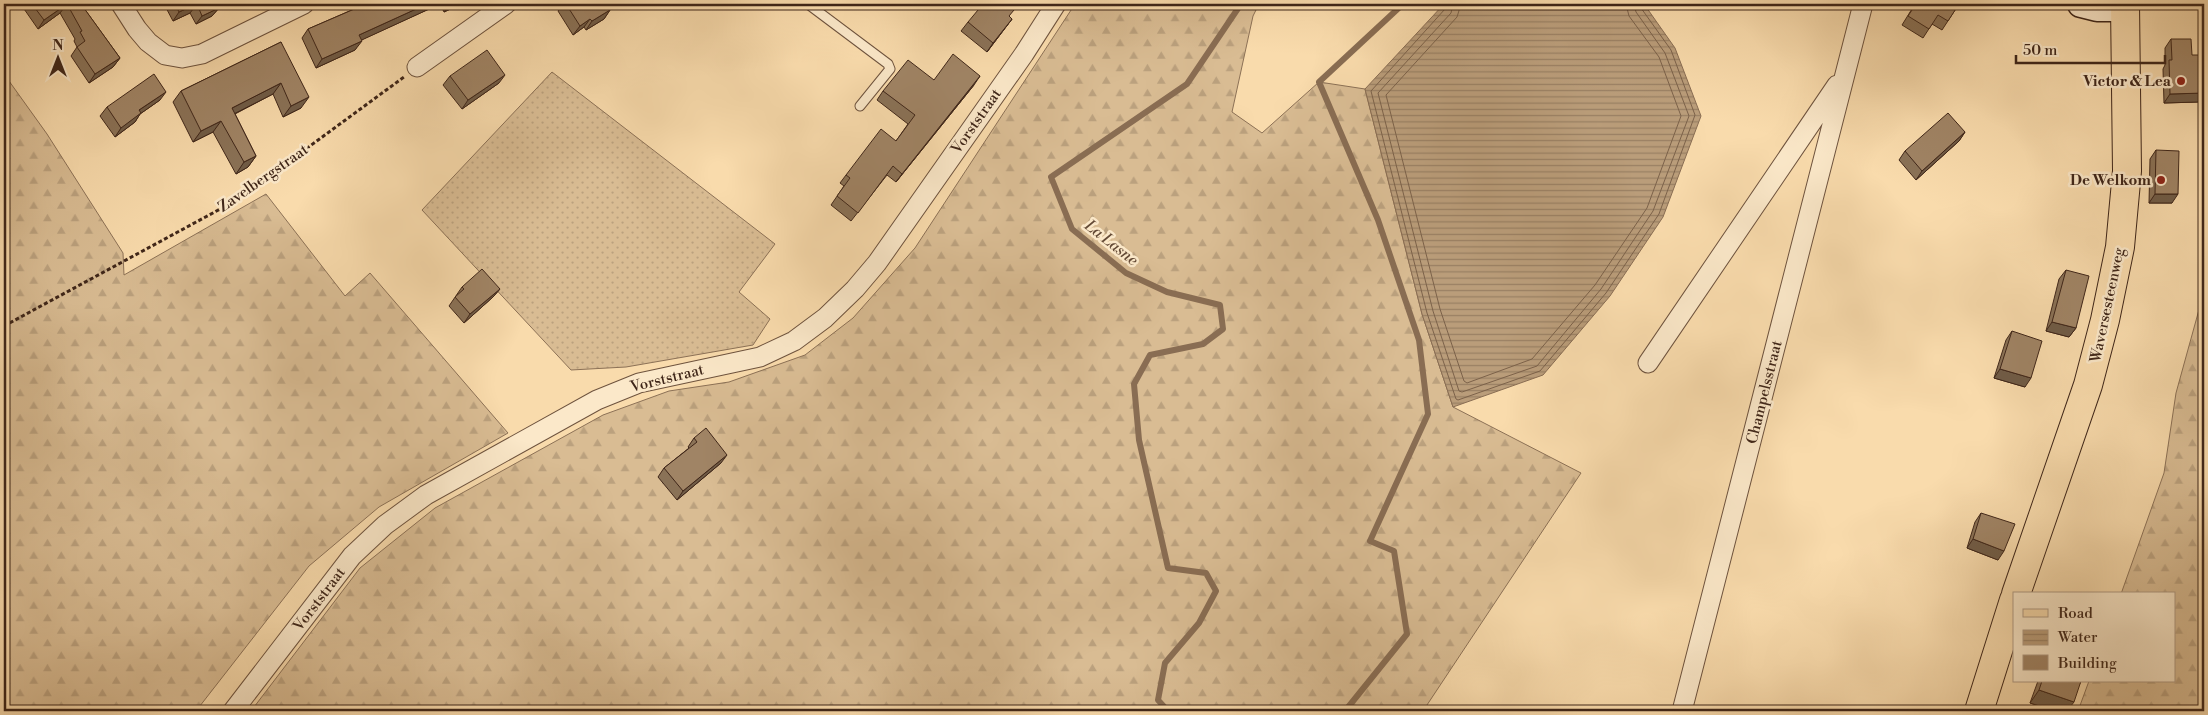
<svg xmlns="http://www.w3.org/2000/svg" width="2208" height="715" font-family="'Libre Bodoni',serif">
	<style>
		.grass { fill: url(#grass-dots); stroke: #8c7156 }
		.forest { fill: url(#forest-firs); stroke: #8c7156 }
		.water { fill: url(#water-rules); stroke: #896d53 }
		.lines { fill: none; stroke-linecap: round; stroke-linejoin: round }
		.shore { stroke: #7c624a; stroke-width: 1 }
		.stream { stroke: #896d53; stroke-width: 6 }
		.lane-casing { stroke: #6e533e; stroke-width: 11 }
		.street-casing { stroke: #6e533e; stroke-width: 21 }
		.secondary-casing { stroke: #3f2619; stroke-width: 29 }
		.primary-casing { stroke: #3f2619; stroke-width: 30 }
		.path { stroke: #3f2619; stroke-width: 3; stroke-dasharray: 4 2.5; stroke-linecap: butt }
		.lane { stroke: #fbe8c9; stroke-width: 9 }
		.street { stroke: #fbe8c9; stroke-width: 19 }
		.secondary { stroke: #fbe8c9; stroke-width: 26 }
		.primary { stroke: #f9dbac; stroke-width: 28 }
		.wall { fill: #8a7257; stroke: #3f2619 }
		.shaded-wall { fill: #705c47; stroke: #3f2619 }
		.building { fill: #a08465; stroke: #3f2619 }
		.poi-dot { fill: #8f2418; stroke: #fbe8c9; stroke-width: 2 }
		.labels { text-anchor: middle; stroke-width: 5; stroke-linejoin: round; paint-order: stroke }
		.poi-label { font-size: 15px; font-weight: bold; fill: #3f2619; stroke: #fbe8c9; text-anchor: end }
		.street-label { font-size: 15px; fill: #3f2619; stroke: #fbe8c9 }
		.water-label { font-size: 16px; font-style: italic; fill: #644a36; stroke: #fbe8c9 }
	</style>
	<defs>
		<pattern id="grass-dots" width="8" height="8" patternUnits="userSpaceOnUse" patternTransform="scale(1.25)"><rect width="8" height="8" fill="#d9bc93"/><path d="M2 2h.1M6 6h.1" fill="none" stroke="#bba17e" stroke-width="1.8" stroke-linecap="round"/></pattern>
		<pattern id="forest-firs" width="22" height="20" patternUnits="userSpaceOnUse" patternTransform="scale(1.25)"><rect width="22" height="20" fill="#d9bc93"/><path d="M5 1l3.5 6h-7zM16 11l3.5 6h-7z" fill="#bba17e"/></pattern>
		<pattern id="water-rules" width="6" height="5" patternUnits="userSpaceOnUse" patternTransform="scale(1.25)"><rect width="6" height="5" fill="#ba9d7a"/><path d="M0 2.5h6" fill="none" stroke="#998063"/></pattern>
	</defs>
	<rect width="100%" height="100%" fill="#f9dbac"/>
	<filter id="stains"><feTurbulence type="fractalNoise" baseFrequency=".004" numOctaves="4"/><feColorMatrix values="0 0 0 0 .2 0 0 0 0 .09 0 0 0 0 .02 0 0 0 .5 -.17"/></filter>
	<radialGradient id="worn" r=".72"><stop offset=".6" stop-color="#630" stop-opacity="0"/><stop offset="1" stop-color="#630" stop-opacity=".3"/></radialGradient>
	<path class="grass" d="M552,72L775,244L739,292L770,319L753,345L626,367L571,370L422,210Z"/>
	<path class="forest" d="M1075,4H1259L1253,16L1232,112L1262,133L1319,82L1365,89L1422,314L1453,407L1581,473L1423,711H251L360,568L435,508L603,415L669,391L729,382L805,355L853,318L915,248Z
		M4,74L47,134L123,253L124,275L266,194L345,296L370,273L508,433L379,507L309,566L196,711H4Z
		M2204,257V711H2078L2089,681H2174V594H2121L2164,473L2176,393L2200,306Z"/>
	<path class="water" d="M1444,4H1644L1675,48L1701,116L1663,217L1610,296L1543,375L1453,407L1422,314L1365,89Z"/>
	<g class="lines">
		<path class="shore" d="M1447,4L1445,9L1371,91L1427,313L1456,399L1458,400L1540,371L1606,293L1659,214L1695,115L1671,50L1641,8L1640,4
			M1453,4L1451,13L1378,93L1433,311L1459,391L1462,392L1537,366L1601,289L1653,211L1689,116L1665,53L1636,12L1634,4
			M1461,4L1457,17L1386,95L1440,309L1464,381L1467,383L1532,359L1595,285L1647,208L1681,116L1659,57L1629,16L1626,4"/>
		<path class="stream" d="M1168,711L1158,700L1165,663L1199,623L1216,591L1206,573L1168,568L1139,440L1134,384L1150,355L1203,344L1223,329L1220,305L1167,292L1126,273L1072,229L1051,177L1187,84L1241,4
			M1345,711L1407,634L1394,551L1370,541L1428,414L1419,340L1378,220L1319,82L1403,4"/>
		<g class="lane-casing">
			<path id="lane" d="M808,4L888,64L890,69L860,106"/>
		</g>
		<g class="street-casing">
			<path id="street" d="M121,4L137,29L148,42L165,55L182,58L202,54L304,4
				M417,67L506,4
				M1648,363L1837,85
				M233,711L352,556L385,525L426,495L597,400L639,383L760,357L794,341L825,318L855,289L877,263L1024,54L1056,4
				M1682,711L1863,4"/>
		</g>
		<g class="secondary-casing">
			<path id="secondary" d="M2081,4L2097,8H2125"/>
		</g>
		<g class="primary-casing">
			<path id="primary" d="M2016,594L2088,385L2105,320L2120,247L2127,171L2125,4
				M1979,711L2014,600"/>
		</g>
		<path class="path" d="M4,326L235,201L404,77"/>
		<use href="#lane" class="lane"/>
		<use href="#street" class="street"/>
		<use href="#secondary" class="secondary"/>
		<use href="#primary" class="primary"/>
	</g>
	<path class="wall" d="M23,4H81L120,58L113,67L89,83L71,56L77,47L74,41L75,39L60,13L38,29L22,6Z
		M164,4H217L219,8L212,16L196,24L190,13L173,21Z
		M363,4H440L361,40L355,50L316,68L302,38L308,29L361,6Z
		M440,4H461L444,12Z
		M563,4H606L610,10L604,19L586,30L584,27L573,35L558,11Z
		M1915,4H1959L1942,30L1932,24L1923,38L1902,25Z
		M1010,17L1012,19L987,52L961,31L968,22Z
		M2171,39L2192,55L2204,93L2198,102L2164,103L2163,69L2165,65V48Z
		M281,42L301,108L283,117L273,94L235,114L256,156L248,167L236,174L213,132L193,142L173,102L181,91Z
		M450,76L499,83L462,109L443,85Z
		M934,80L974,85L896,182L887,175L851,221L831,205L844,186L840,183L846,175L896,141L908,124L877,100L883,91Z
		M160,100L140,114L135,122L115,137L100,116L107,107Z
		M1965,132L1959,141L1916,180L1899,160L1905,151Z
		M2156,150L2172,203H2149L2150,159Z
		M2066,270L2076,328L2069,337L2046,331L2059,279Z
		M462,287L500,289L493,297L464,323L449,306Z
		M2012,331L2025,387L1994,378L2006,340Z
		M694,438L721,463L677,500L658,477L664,468L689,448L688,447Z
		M1981,513L1998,560L1967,548L1975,522Z
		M2038,681H2081L2067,711H2055L2030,703Z"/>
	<path class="shaded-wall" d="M67,4L60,13L38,29L44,20Z
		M197,4L190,13L173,21L179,12Z
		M427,4H440L353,44L359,35Z
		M450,4H461L444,12Z
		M219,8L212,16L196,24L202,16Z
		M610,10L604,19L586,30L592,21Z
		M590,19L584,27L573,35L580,26Z
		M1012,19L1006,27L987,52L993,43Z
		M362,41L355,50L316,68L322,59Z
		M120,58L113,67L89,83L95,74Z
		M505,75L499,83L462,109L468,100Z
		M980,76L974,85L896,182L902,174Z
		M281,83L273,94L224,119L232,108Z
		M166,92L160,100L140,114L135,122L115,137L121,128L139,110Z
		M2204,93L2198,102L2164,103L2170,94Z
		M309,97L301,108L283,117L291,106Z
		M221,121L213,132L193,142L201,131Z
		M1965,132L1959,141L1916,180L1922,171Z
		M256,156L248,167L236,174L244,162Z
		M2155,194H2178L2172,203H2149Z
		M500,289L493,297L464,323L470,314Z
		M2052,322L2076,328L2069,337L2046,331Z
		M2000,369L2031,378L2025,387L1994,378Z
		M727,455L721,463L677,500L683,491Z
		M1973,539L2004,551L1998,560L1967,548Z
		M2039,690L2074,702L2067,711H2055L2030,703Z"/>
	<path class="building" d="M32,4H81L120,58L95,74L77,47L85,41L80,32L82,31L67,4L44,20Z
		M175,4H196L179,12Z
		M197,4H217L219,8L202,16Z
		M366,4H427L359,35L362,41L322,59L308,29Z
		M566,4H606L610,10L592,21L590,19L580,26Z
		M983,4H1019L1009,16L1012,19L993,43L968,22Z
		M1916,4H1959L1948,21L1938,15L1929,29L1908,16Z
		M2171,39H2191L2192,55H2203L2204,93L2170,94L2169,60H2172Z
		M281,42L309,97L291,106L281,83L232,108L256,156L244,162L221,121L201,131L181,91Z
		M487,50L505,75L468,100L450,76Z
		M953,54L980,76L902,174L893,166L858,213L837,196L850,178L846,175L881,129L896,141L915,115L883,91L908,60L934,80Z
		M154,74L166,92L139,110L141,113L121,128L107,107Z
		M1948,113L1965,132L1922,171L1905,151Z
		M2156,150L2179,151L2178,194H2155Z
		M482,269L500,289L470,314L455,297L464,289L462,287Z
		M2066,270L2089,276L2076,328L2052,322Z
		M2012,331L2042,341L2031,378L2000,369Z
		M706,428L727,455L683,491L664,468L697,442L694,438Z
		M1981,513L2015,524L2004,551L1973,539Z
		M2042,681H2081L2074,702L2039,690Z"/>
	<g class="poi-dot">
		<circle cx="2181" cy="81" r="5"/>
		<circle cx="2161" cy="180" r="5"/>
	</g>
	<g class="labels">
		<g class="poi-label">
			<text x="2171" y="86">Victor &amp; Lea</text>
			<text x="2151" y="185">De Welkom</text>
		</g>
		<g class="street-label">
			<text transform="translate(976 121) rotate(-55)" y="5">Vorststraat</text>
			<text transform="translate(263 178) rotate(-35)" y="5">Zavelbergstraat</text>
			<text transform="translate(2107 305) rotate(-78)" y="5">Waversesteenweg</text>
			<text transform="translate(667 378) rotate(-14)" y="5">Vorststraat</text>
			<text transform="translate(1764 392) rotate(-76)" y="5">Champelsstraat</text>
			<text transform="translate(319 599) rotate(-53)" y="5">Vorststraat</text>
		</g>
		<g class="water-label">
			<text transform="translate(1112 242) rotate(38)" y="6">La Lasne</text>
		</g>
	</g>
	<rect width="2208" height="715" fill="none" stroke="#f9dbac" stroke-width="20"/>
	<rect x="5" y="5" width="2198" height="705" fill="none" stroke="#3f2619" stroke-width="2.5"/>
	<rect x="10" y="10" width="2188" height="695" fill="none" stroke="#3f2619"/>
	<rect x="2013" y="592" width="162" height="90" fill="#fbe8c9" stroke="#b09a83"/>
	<rect x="2023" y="609" width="25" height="8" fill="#f9dbac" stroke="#b09a83"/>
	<text x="2058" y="618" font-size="15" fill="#3f2619">Road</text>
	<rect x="2023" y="630" width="25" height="15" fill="url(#water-rules)" stroke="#b09a83"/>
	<text x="2058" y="642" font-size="15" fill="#3f2619">Water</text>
	<rect x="2023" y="655" width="25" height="15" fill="#a08465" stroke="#b09a83"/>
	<text x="2058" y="668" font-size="15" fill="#3f2619">Building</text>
	<g transform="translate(58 58)" stroke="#fbe8c9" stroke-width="4" paint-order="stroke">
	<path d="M0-4L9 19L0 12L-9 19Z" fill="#3f2619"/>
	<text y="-8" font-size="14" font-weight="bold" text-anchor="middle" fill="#3f2619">N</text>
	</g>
	<path d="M2016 55v8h149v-8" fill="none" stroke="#3f2619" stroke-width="2.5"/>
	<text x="2023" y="55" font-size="15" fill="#3f2619" stroke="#fbe8c9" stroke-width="4" paint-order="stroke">50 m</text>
	<rect width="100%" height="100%" filter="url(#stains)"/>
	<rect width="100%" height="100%" fill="url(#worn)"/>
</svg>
